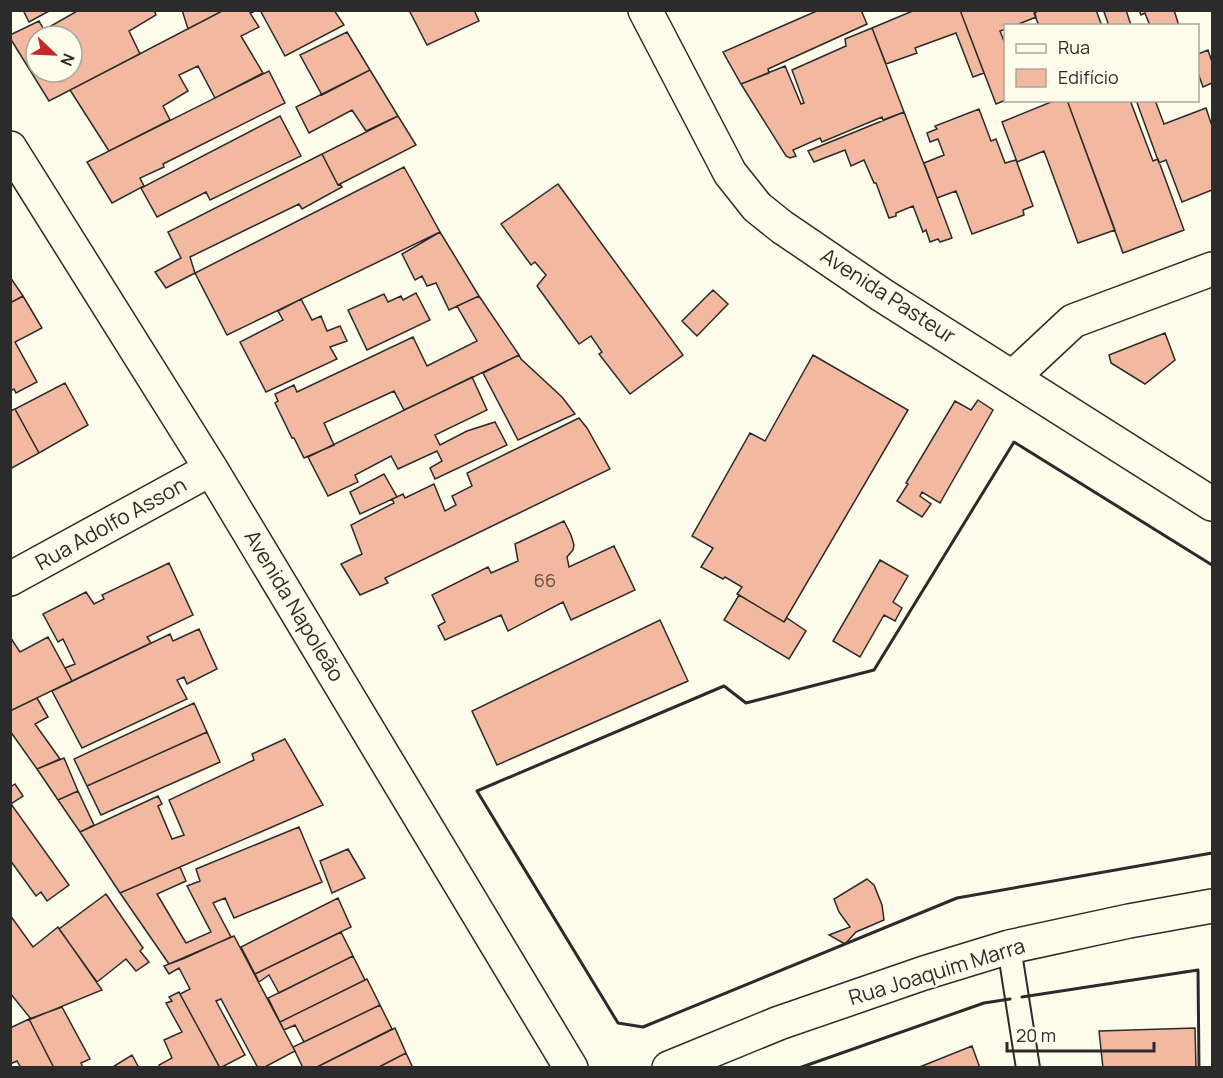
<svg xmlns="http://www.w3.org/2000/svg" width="1223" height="1078" font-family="Manrope,sans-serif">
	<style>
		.building { fill: #f2b8a0; stroke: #2b2b2b; stroke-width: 1.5; fill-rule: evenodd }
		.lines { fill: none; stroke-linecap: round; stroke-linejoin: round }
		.lane-casing { stroke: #2b2b2b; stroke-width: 26 }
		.street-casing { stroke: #2b2b2b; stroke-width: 36 }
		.secondary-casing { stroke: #2b2b2b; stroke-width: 36 }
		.lane { stroke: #fdfbea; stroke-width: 22 }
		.street { stroke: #fdfbea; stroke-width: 33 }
		.secondary { stroke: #fdfbea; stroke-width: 33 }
		.wall { stroke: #2b2b2b; stroke-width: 3 }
		.labels { text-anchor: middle; stroke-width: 4.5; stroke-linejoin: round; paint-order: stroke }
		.number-label { font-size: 18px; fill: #5d4e48 }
		.street-label { font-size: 21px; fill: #2b2b2b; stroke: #fdfbea }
	</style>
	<rect width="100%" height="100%" fill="#fdfbea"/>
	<path class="building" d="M23,10H51L29,22Z
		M79,10H154L156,15L129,31L140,54L49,101L10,38V35L39,21L44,30ZM36,36H72V72H36Z
		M182,10H224L188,29Z
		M224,10H252L253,12L250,13L259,27L241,36L263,73L215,98L198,66L179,75L188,91L163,106L170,120L109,151L70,90Z
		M260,10H334L344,25L285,56Z
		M409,10H474L479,21L427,45Z
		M819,10H861L867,24L768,69L769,73L741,84L723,52Z
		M915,10H960L984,73L973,77L956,33L915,48L917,53L886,64L872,28Z
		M960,10H1034L1036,17L1014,26H1006V29L1000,31L1006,46V100L996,104Z
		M1040,10H1096L1102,26H1039L1034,13Z
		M1109,10H1126L1131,25L1109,26L1104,12Z
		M1139,10H1174L1179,26H1150L1145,13L1141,15Z
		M872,28L904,112L883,120L882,117L822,142L820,138L793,150L796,156L790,158L786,156L741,84L785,66L801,104L804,103L792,70L846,46L845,39Z
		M347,32L370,70L322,95L300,55Z
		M1208,50L1212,62V83L1203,87L1198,73V54Z
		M370,70L398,116L366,131L352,110L309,133L296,107Z
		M269,71L285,103L163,164L164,167L140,178L144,186L112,203L87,162Z
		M1056,100H1067L1115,230L1078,243L1044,151L1017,162L1002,122Z
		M1067,100H1130L1153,161L1158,159L1184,230L1123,253Z
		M1136,100H1155L1164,124L1206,108L1212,126V190L1182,202L1166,160L1159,163Z
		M979,109L991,141L996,139L1005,163L1016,160L1033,206L1023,210L1024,215L972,234L956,191L937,198L924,163L944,155L938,139L930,142L927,133L937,129L935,126Z
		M904,112L937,198L952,238L940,242L938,239L930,242L926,230L923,232L913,206L896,213V216L889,218L876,183H874L864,160L851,166L845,150L814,162L808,151Z
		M280,116L301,156L210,200L206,192L157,217L141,188Z
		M398,116L416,145L338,185L322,154Z
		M322,154L338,185L340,184L342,187L302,209L299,204L190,257L195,273L166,288L155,272L181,258L168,232Z
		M404,167L440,232L227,335L195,273Z
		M558,184L683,355L630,394L599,354L602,352L591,336L579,344L537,286L546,275L535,262L531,265L501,224Z
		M440,232L479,296L449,310L436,283L427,286L422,276L415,280L402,254Z
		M10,277L23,296L10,303Z
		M713,290L728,304L697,336L682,321Z
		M416,293L430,320L367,350L348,310L384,294L388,302L401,296L403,300Z
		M23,296L42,328L15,342L37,382L16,393L14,389L10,391V303Z
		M479,296L519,355L404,410L394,391L324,423L334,445L304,458L294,438H292L275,403L278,401L275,394L294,385L297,392L413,337L427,366L477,341L457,306Z
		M301,299L312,320L321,316L327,331L340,326L347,341L330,347L337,359L266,392L240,342L283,320L278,311Z
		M1165,333L1175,360L1145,384L1111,363L1109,355Z
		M519,355L521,359L562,397L575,414L518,440L483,373Z
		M813,355L908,410L784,622L739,595L737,594L742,587L725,577L723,579L701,567L713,548L692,536L750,433L765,441Z
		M472,377L487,410L435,435L440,445L467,431L495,422L507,445L435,479L430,468L442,461L437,451L398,469L391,456L355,475L358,482L328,496L308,457Z
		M65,383L88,425L39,453L15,409Z
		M978,400L993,410L940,503L922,492L920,496L931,504L922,517L897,501L908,484L906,483L955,401L971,410Z
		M15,409L39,453L10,469V411Z
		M579,418L587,428L610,469L385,578L388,583L360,595L341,564L362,554L351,525L394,503L392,499L403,494L405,498L434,484L445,511L456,505L452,496L472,486L467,473Z
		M384,474L397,497L360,514L350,492Z
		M564,521L571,535L574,545L573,550L567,557L569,567L614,546L635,590L571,620L563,602L508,631L501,615L445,640L438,626L445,622L432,595L488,567L491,573L518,561L515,544Z
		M880,560L908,576L893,602L902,608L895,621L884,615L860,657L833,641Z
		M169,563L193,615L147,637L151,643L72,681L65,668L75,664L63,639L58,642L43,614L86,592L94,604L104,599L102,595Z
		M739,595L784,622L787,618L806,631L789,659L724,620Z
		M660,620L688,681L497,765L472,711Z
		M199,629L217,669L187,684L184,677L177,680L187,699L82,748L52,691L170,634L173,641Z
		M10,637L20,652L48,637L72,681L10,711Z
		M37,698L48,717L35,724L60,759L37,769L10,731V711Z
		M194,703L207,732L87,786L74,759Z
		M207,732L220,762L101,815L87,786Z
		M285,739L323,805L120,893L80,832L158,796L162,804L158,806L172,839L184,835L169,800L254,760L252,754Z
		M64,758L78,791L58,800L37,769Z
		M10,783L12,786L15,784L23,796L11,804L69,885L47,901L41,892L36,896L10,860Z
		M78,791L94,825L80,832L58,800Z
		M299,827L322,882L234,918L225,898L213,903L231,937L185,958L169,964L120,893L180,867L186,881L157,894L186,943L211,932L187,886L200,881L196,869Z
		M348,849L365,878L332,893L320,861Z
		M867,879L874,885L882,905L884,920L856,932L845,944L829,935L850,927L839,912L834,899Z
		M106,894L143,948L140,951L149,962L136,971L126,959L97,982L59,929Z
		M338,898L351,927L255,974L241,947Z
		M10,915L33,947L58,927L102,990L31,1019L10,993Z
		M341,932L353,956L279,993L269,975L259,982L255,974Z
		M234,936L295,1051L263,1068H258L221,999L216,1001L245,1055L220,1068L180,994L190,989L179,968L169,974L164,966Z
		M353,956L365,980L280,1022L268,998Z
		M367,979L380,1005L304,1042L295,1025L284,1030L280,1022Z
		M179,992L180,994L220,1068H160L159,1065L172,1058L164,1040L182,1032L166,1003L172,1001L169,997Z
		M380,1005L392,1029L315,1068H303L293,1047Z
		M62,1007L90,1059L81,1063L83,1068H54L29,1019Z
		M29,1019L54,1068H21L17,1061L10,1064V1028Z
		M395,1028L406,1053L377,1068H315Z
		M1195,1028L1196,1068H1103L1099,1031Z
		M972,1046L980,1068H917Z
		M406,1053L413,1068H377Z
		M132,1055L139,1068H111Z"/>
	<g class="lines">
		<g class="lane-casing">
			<path id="lane" d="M1009,947L1028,1068"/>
		</g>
		<g class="street-casing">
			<path id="street" d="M645,10L730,173L757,207L782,227L882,295L1212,504
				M10,148L211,469L571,1068
				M1013,377L1073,321L1212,269
				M10,579L211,469"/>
		</g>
		<g class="secondary-casing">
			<path id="secondary" d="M669,1068L779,1023L924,973L1009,947L1129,921L1212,906"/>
		</g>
		<use href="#lane" class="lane"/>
		<use href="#street" class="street"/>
		<use href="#secondary" class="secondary"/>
		<path class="wall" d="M1212,565L1014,442L874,670L746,703L724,686L477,791L618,1023L643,1027L957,898L1212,853
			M1022,997L1198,970L1199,1068
			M799,1068L984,1003L1010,999"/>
	</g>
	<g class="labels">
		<g class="number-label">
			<text x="545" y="587">66</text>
		</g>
		<g class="street-label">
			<text transform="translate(888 296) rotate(33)" y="7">Avenida Pasteur</text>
			<text transform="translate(111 524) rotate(-29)" y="7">Rua Adolfo Asson</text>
			<text transform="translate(294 606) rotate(59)" y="7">Avenida Napoleão</text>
			<text transform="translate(937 972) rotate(-17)" y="7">Rua Joaquim Marra</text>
		</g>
	</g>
	<rect width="1223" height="1078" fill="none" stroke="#2b2b2b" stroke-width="24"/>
	<rect x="1004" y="24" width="195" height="78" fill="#fdfbea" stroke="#a9a89e" stroke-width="1.5"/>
	<rect x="1016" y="44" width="30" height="9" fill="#fdfbea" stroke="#a9a89e" stroke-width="1.5"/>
	<text x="1058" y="54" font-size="18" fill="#2b2b2b">Rua</text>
	<rect x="1016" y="69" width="30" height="18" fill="#f2b8a0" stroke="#a9a89e" stroke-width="1.5"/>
	<text x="1058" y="84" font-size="18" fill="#2b2b2b">Edifício</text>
	<g transform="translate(54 54) rotate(113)"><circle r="28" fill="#fdfbea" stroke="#a9a89e" stroke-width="1.5"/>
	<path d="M0-4.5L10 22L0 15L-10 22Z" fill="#c62828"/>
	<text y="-9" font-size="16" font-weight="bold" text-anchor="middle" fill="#2b2b2b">N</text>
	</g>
	<path d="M1007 1042v9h147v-9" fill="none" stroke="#2b2b2b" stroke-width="3"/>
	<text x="1016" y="1042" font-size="18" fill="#2b2b2b" stroke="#fdfbea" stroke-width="4.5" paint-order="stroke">20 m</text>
</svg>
